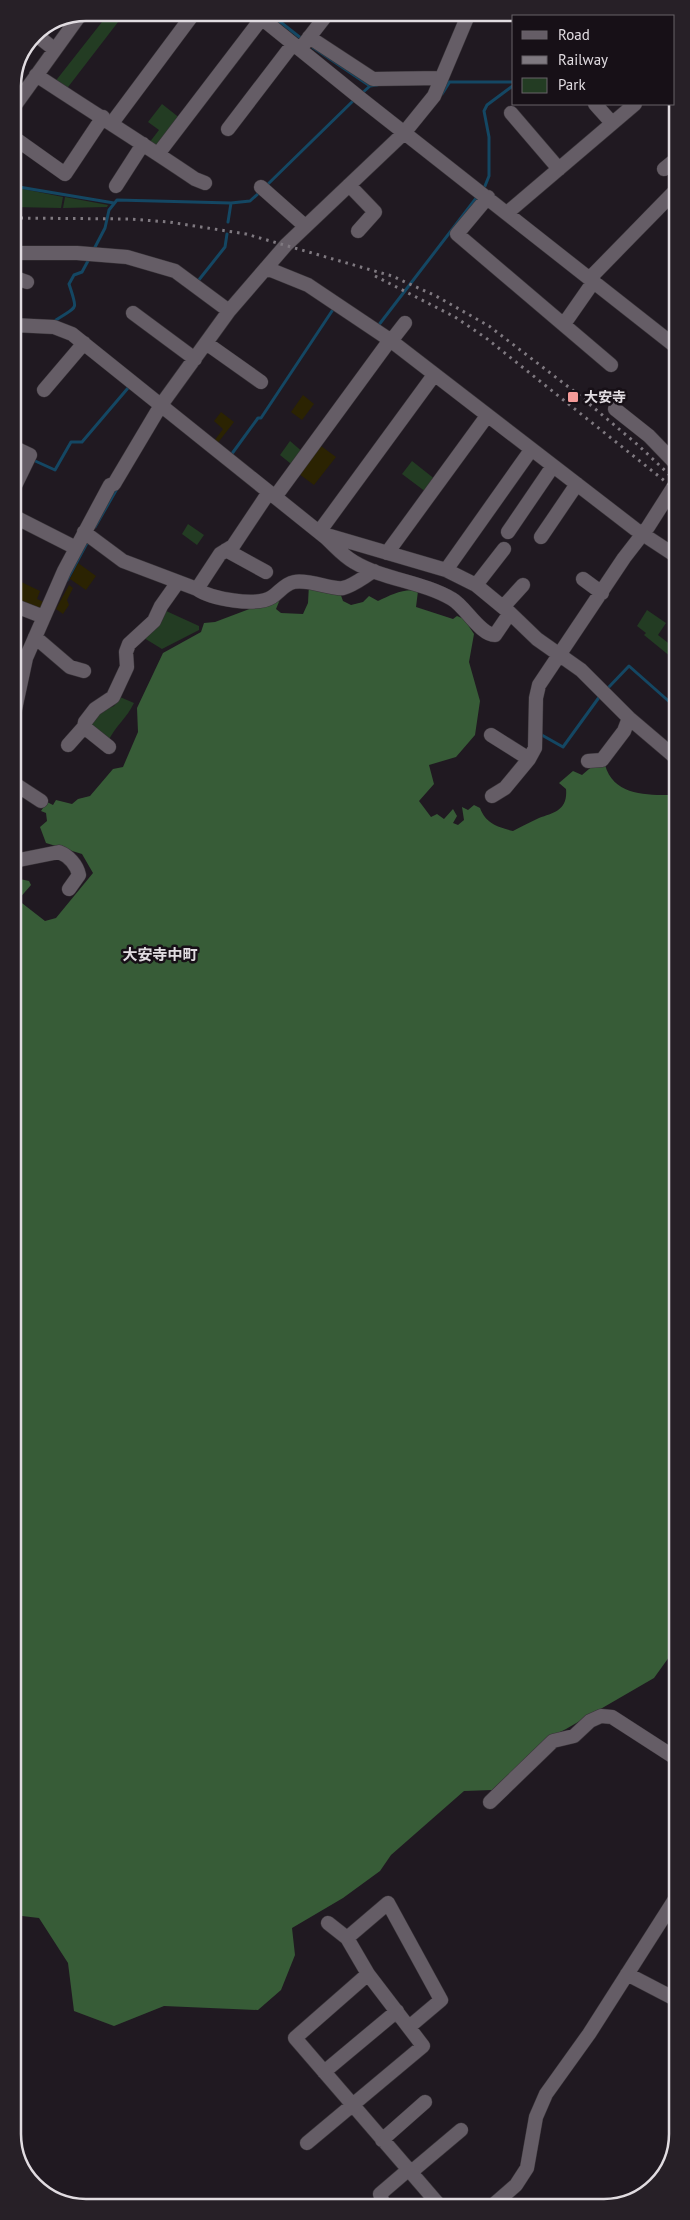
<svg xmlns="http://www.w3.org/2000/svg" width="690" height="2220" font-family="'PT Sans','Noto Sans JP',sans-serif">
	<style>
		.green { fill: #233c23 }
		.forest { fill: #375c37 }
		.sand { fill: #2b2302 }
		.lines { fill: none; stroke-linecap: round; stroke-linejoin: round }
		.stream { stroke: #144763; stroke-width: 3 }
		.minor-casing { stroke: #393439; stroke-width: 15 }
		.minor { stroke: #655d66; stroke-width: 14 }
		.rail { stroke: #7f7980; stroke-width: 3; stroke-dasharray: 2.5 5; stroke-linecap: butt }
		.poi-dot { fill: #f59b99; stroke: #171017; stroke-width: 2 }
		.labels { text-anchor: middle; stroke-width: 5; stroke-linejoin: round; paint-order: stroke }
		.poi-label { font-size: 14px; font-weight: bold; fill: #e1dce1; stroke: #171017; text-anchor: start }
		.neighbourhood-label { font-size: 15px; font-weight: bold; fill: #e1dce1; stroke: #171017 }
		.rim { fill: none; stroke: #e1dce1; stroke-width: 2.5 }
	</style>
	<rect width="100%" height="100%" fill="#201921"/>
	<path class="green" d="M109,13H125L65,91L54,83Z
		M162,104L181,119L160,146L149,143L159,130L148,122Z
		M18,188L63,197L61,208L13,207V200H15Z
		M65,197L108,205L107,207L63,208Z
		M290,441L305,454L295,467L280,455Z
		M412,461L436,480L426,492L402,474Z
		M188,524L204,535L197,545L182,534Z
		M164,610L199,626V630L162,649L144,638Z
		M647,610L666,623L658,635L676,649L671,657L644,635L646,633L637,626Z
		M120,697L134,703C127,718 115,726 108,742L89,726L102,711L114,706Z"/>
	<path class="forest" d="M309,584L339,590L343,601L351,605L363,602L369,596L378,601C391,595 404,588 418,591L416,607L453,619L457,616L464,619L474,634L469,662L480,701L475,735L456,757L429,765L434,784L419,801L431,817L437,814L444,819L453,809L457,816L453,823L458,825L464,820L462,807L468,810L474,805L480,808C486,824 498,827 513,831C521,827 530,822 539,818C554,813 568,810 566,789L559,783L573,771L582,775L596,763L605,765C614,797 649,795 676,795L677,1646L654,1678L566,1729L546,1739L492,1790L464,1791L391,1855L380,1871L343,1898L292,1928L295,1955L281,1990L258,2010L164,2006L114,2026L74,2011L68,1963L39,1918L22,1916L15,1934L14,880L20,879L29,881L31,885L18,900L45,921L56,918L93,873L82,854L46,843L40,827L47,821L46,813L41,811L47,802L53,805L56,800L72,804L78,799L90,796L113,769L123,767L138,732L137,708L163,653L201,632L204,623L215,622L281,597L276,609L281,613L303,614L308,603Z"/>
	<path class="sand" d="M303,395L314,404L302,420L291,412Z
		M221,412L234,422L217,444L214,441L223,429L214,421Z
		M321,446L336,457L314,485L299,474Z
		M78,563L96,576L86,590L70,579Z
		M15,579L40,591L37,599L48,604L43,616L13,603Z
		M69,585L73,588L67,600L69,605L63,614L56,609Z"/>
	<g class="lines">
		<path class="stream" d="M269,13L302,39
			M594,13L599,16
			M311,46L370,86L377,85
			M674,71L675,72
			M443,82H514
			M361,94L370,86
			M442,94L449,83
			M669,104L675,123
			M13,186L114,203
			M266,186L355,99
			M485,186L489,176V137L484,111L487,105L514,85
			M228,222L231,203
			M93,251L105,228L109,210L117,200L231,203L250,201L260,192
			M198,281L225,247L227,234
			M56,320C78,305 78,312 69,284L74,275L82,272L89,259
			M378,326L477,197
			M231,455L258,418H261L334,308
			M33,460L55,470L71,442H82L128,388
			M95,527L118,487
			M67,580L87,543
			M607,689L629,666L673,705L676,712
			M540,734L563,747L600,696
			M13,748L18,721"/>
		<g class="minor-casing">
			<path id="minor" d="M255,13L360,98L675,346
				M577,13L582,16
				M35,34L54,49
				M309,37L373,79L441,78
				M304,44L328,13
				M36,75C89,110 142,143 195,179L205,183
				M674,84L675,85
				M595,104L612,123
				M13,108L80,15
				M511,113L559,169
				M112,123L194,13
				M228,129L293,44
				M13,137L65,174L103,117
				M158,154L262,18
				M664,169L675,160
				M349,185L375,212L358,231
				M116,186L143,144
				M261,187L305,226
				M488,197L457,234L611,365
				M507,213L635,104
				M16,253H77L127,257L175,271L229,311
				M266,268L308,285L390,340L635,529L676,556
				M13,277L27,282
				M590,278L675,191
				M133,313L195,359
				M564,324L594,281
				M13,325L54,327L72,334L325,537L330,536L446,570L476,585L510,613L537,639L581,670L629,718L676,758
				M391,341L405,323
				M206,343L261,382
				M44,390L84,343
				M615,409L649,436L676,464
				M13,447L30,455L13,490
				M275,497L390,340
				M13,516L76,548
				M84,532L123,561L197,589L220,554L233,546L269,492
				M319,532L434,375
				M508,532L553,466
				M325,537C334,545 343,556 354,562C384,580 421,581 452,599C465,606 480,635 495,635L510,613
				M541,537L577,484
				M226,550L266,572
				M387,553L487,416
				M446,570L531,450
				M583,579L602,593
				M476,585L504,549
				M197,589C211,599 256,607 272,597C280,592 284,584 294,582C310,579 332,590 343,588C353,586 365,576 374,571
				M13,605L44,617
				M503,607L523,585
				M35,637L70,667L84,671
				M13,719L26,658L64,571L110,485L114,484L161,405L229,311L286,245L404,133L434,96L469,13
				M84,727L109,747
				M491,735L529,759
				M68,745L84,727L85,722L95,709L113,697L127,667L126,652L129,644L154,621L161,606L178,582
				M588,761L602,760L624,731L629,718
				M13,780L15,784L41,801
				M492,796L505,788L529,759L535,748L536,698L539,685L624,558L648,527L676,483
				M14,861L59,852C69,856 77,865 79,875L69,889
				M490,1802L553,1741L574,1736L590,1721L601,1716L612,1717L677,1759
				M328,1923L347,1938L368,1974L295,2038L440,2206
				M347,1938L388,1903L441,2000L409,2027
				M627,1974L677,2000
				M324,2072L397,2011
				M382,2140L425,2102
				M307,2143L423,2046L368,1974
				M410,2173L461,2130
				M384,2206L380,2194L408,2170
				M492,2206L516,2185L527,2168L536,2117L546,2094L589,2034L677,1896"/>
		</g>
		<use href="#minor" class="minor"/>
		<path class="rail" d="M13,218L129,219L169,222L246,234L392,276L436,296L489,326L575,392L638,445L676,481
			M375,276L455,317L486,338L676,490"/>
	</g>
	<rect class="poi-dot" x="567" y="391" width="12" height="12" rx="2.5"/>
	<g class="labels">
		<g class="poi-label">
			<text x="584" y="402">大安寺</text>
		</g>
		<g class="neighbourhood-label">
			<text x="160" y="960">大安寺中町</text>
		</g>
	</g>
	<path d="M0 0H690V2220H0ZM86 21H604A65 65 0 0 1 669 86V2134A65 65 0 0 1 604 2199H86A65 65 0 0 1 21 2134V86A65 65 0 0 1 86 21Z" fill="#272027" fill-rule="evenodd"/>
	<path class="rim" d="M86 21H604A65 65 0 0 1 669 86V2134A65 65 0 0 1 604 2199H86A65 65 0 0 1 21 2134V86A65 65 0 0 1 86 21Z"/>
	<rect x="512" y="15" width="162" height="90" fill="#171017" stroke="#686268"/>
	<rect x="522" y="31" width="25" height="8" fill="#655d66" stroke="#686268"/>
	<text x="558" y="40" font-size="15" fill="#e1dce1">Road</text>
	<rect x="522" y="56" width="25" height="8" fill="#7f7980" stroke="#686268"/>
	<text x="558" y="65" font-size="15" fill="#e1dce1">Railway</text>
	<rect x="522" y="78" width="25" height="15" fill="#233c23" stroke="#686268"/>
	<text x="558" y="90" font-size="15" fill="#e1dce1">Park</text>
</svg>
